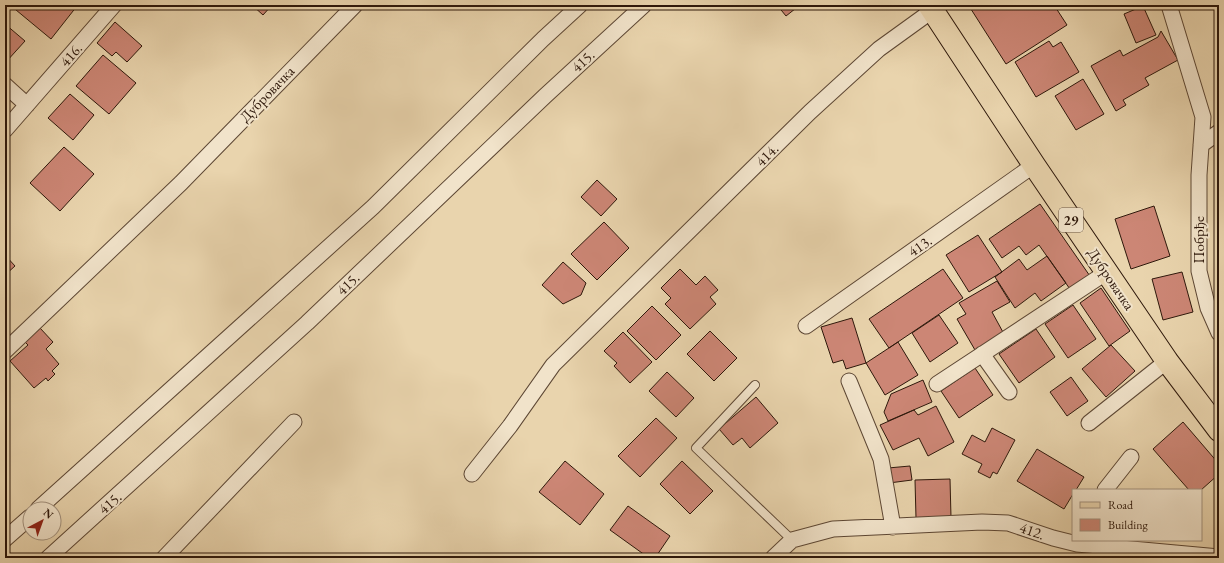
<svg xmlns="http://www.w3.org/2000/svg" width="1224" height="563" font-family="'EB Garamond',serif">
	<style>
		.building { fill: #cc8675; stroke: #2e180b }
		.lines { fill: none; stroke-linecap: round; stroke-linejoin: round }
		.lane-casing { stroke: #5d4734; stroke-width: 10 }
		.street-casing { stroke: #5d4734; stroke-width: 17 }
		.primary-casing { stroke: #2e180b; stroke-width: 24 }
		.lane { stroke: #f1e3ca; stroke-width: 8 }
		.street { stroke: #f1e3ca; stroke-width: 15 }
		.primary { stroke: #e9d4ad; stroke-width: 22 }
		.labels { text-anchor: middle; stroke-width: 4; stroke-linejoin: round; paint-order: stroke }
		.shield { fill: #f1e3ca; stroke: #685544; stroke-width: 1 }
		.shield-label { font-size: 14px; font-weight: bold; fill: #2e180b }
		.street-label { font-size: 15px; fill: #2e180b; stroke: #f1e3ca }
	</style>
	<rect width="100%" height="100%" fill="#e9d4ad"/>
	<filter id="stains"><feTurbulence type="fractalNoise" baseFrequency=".005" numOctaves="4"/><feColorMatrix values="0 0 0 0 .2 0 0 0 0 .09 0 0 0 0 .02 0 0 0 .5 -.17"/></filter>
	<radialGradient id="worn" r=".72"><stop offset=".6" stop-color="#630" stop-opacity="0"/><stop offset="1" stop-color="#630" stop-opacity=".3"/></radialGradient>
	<path class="building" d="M10,5H76L77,6L51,39Z
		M252,5H272L263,15Z
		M777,5H800L786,16Z
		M971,5H1054L1067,25L1006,64L969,6Z
		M1143,6L1156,35L1136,43L1124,14Z
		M115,22L142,46L127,62L116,52L112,56L97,43Z
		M5,24L25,41L6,62L5,61Z
		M1161,31L1178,60L1145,78L1149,85L1123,100L1126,105L1116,111L1091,66L1120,50L1123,56L1158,37Z
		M1049,41L1053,47L1061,42L1079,72L1036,97L1015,62Z
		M103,55L136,83L109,114L76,86Z
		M1083,79L1104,114L1076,130L1055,96Z
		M70,94L94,115L73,140L48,118Z
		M64,147L94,174L60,211L30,183Z
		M597,180L617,199L601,216L581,197Z
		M1040,204L1092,279L1072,292L1039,245L1026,255L1019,246L1002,258L989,239Z
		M1154,206L1170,256L1131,269L1115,219Z
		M604,222L629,248L597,280L571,254Z
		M978,235L1002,272L969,292L946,255Z
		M5,255L15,266L5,275Z
		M1047,256L1066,283L1041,301L1035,293L1015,308L995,277L1019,259L1027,270Z
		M563,262L586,283L581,295L563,304L542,285Z
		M680,269L696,285L705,276L718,290L710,297L716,304L690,329L665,304L671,298L661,288Z
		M943,269L963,298L889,348L869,319Z
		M1182,272L1193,312L1163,320L1152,279Z
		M997,281L1010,302L992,312L1004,334L975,350L957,319L966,314L959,303Z
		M1101,288L1130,331L1109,346L1080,303Z
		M1073,305L1096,339L1068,358L1045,324Z
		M652,306L681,335L656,360L627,331Z
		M939,315L958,343L930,362L912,333Z
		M852,318L866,363L846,369L843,360L833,363L821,327Z
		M40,328L53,342L46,349L59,364L52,371L55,374L48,381L46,378L34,388L10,361L28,345L25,342Z
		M1036,329L1055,357L1019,383L999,354Z
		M710,331L737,358L714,381L687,354Z
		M623,332L652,362L630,383L614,366L617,363L604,351Z
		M898,342L918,375L885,395L866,363Z
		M1111,345L1135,371L1106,397L1082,369Z
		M975,368L993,395L959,418L941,391Z
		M667,372L694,398L676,417L649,391Z
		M1071,377L1088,401L1067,416L1050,392Z
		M923,380L932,402L888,421L884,412L891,394Z
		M756,397L778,423L750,448L742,438L733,445L719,429Z
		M936,406L954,442L928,456L919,438L893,450L880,425L914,410L918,415Z
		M656,418L677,438L640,477L618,456Z
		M1183,422L1219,464V474L1201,490H1189L1153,449Z
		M992,428L1015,440L997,474L993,472L990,478L978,472L982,464L962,454L972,435L985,442Z
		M1037,449L1084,477L1076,490H1073V494L1064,509L1017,481Z
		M565,461L604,494L580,525L539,492Z
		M682,461L713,491L690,514L660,484Z
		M910,466L912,480L889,483L888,468Z
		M950,479L951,517L916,518L915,480Z
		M628,506L670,536L655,558H649L610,530Z"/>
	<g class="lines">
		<g class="lane-casing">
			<path id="lane" d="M755,385L696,448L792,540"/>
		</g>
		<g class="street-casing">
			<path id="street" d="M1169,5L1203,117L1199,175V271L1208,308L1219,333
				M5,85L27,105
				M5,130L114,5
				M1201,145L1219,132
				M806,326L1034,165
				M5,351L181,183L355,5
				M982,354L1009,392
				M849,381L881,459L893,527
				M937,384L1107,272
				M1089,423L1167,361
				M472,474L510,426L553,365L810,112L879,49L933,10
				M1105,490L1131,457
				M38,509L373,207L543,39L580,5
				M5,539L30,517
				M48,558L307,323L545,96L644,5
				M164,558L294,422
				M773,558L792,540L833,529L982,522L1008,523L1053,538L1077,544L1219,557"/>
		</g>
		<g class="primary-casing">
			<path id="primary" d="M929,5L1034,165L1167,361L1219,430"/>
		</g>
		<use href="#lane" class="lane"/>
		<use href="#street" class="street"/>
		<use href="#primary" class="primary"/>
	</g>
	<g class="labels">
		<rect class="shield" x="1059" y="208" width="24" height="24" rx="3"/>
		<g class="shield-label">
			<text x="1071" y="225">29</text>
		</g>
		<g class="street-label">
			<text transform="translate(71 55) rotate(-49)" y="5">416.</text>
			<text transform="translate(583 61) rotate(-43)" y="5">415.</text>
			<text transform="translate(267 94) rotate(-46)" y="5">Дубровачка</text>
			<text transform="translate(767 155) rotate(-45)" y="5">414.</text>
			<text transform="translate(1199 240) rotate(-90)" y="5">Побрђе</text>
			<text transform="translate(920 246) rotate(-35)" y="5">413.</text>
			<text transform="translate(1111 279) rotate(56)" y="5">Дубровачка</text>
			<text transform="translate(348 284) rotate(-44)" y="5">415.</text>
			<text transform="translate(110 503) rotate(-42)" y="5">415.</text>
			<text transform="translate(1032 531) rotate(19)" y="5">412.</text>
		</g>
	</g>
	<rect width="1224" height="563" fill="none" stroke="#e9d4ad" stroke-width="20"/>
	<rect x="6" y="6" width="1212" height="551" fill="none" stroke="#2e180b" stroke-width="2"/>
	<rect x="10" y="10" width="1204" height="543" fill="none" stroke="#2e180b"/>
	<rect x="1072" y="489" width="130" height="52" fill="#f1e3ca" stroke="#a3927e"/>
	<rect x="1080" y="502" width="20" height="6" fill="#e9d4ad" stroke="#a3927e"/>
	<text x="1108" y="509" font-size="12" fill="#2e180b">Road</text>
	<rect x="1080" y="519" width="20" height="12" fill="#cc8675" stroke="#a3927e"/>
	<text x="1108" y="529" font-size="12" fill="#2e180b">Building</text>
	<g transform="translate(42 521) rotate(41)"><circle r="19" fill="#f1e3ca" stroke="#a3927e"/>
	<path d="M0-3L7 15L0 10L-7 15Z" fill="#8f2418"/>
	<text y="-6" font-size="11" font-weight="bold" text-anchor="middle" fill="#2e180b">N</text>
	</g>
	<rect width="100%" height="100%" filter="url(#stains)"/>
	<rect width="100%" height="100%" fill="url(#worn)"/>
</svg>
